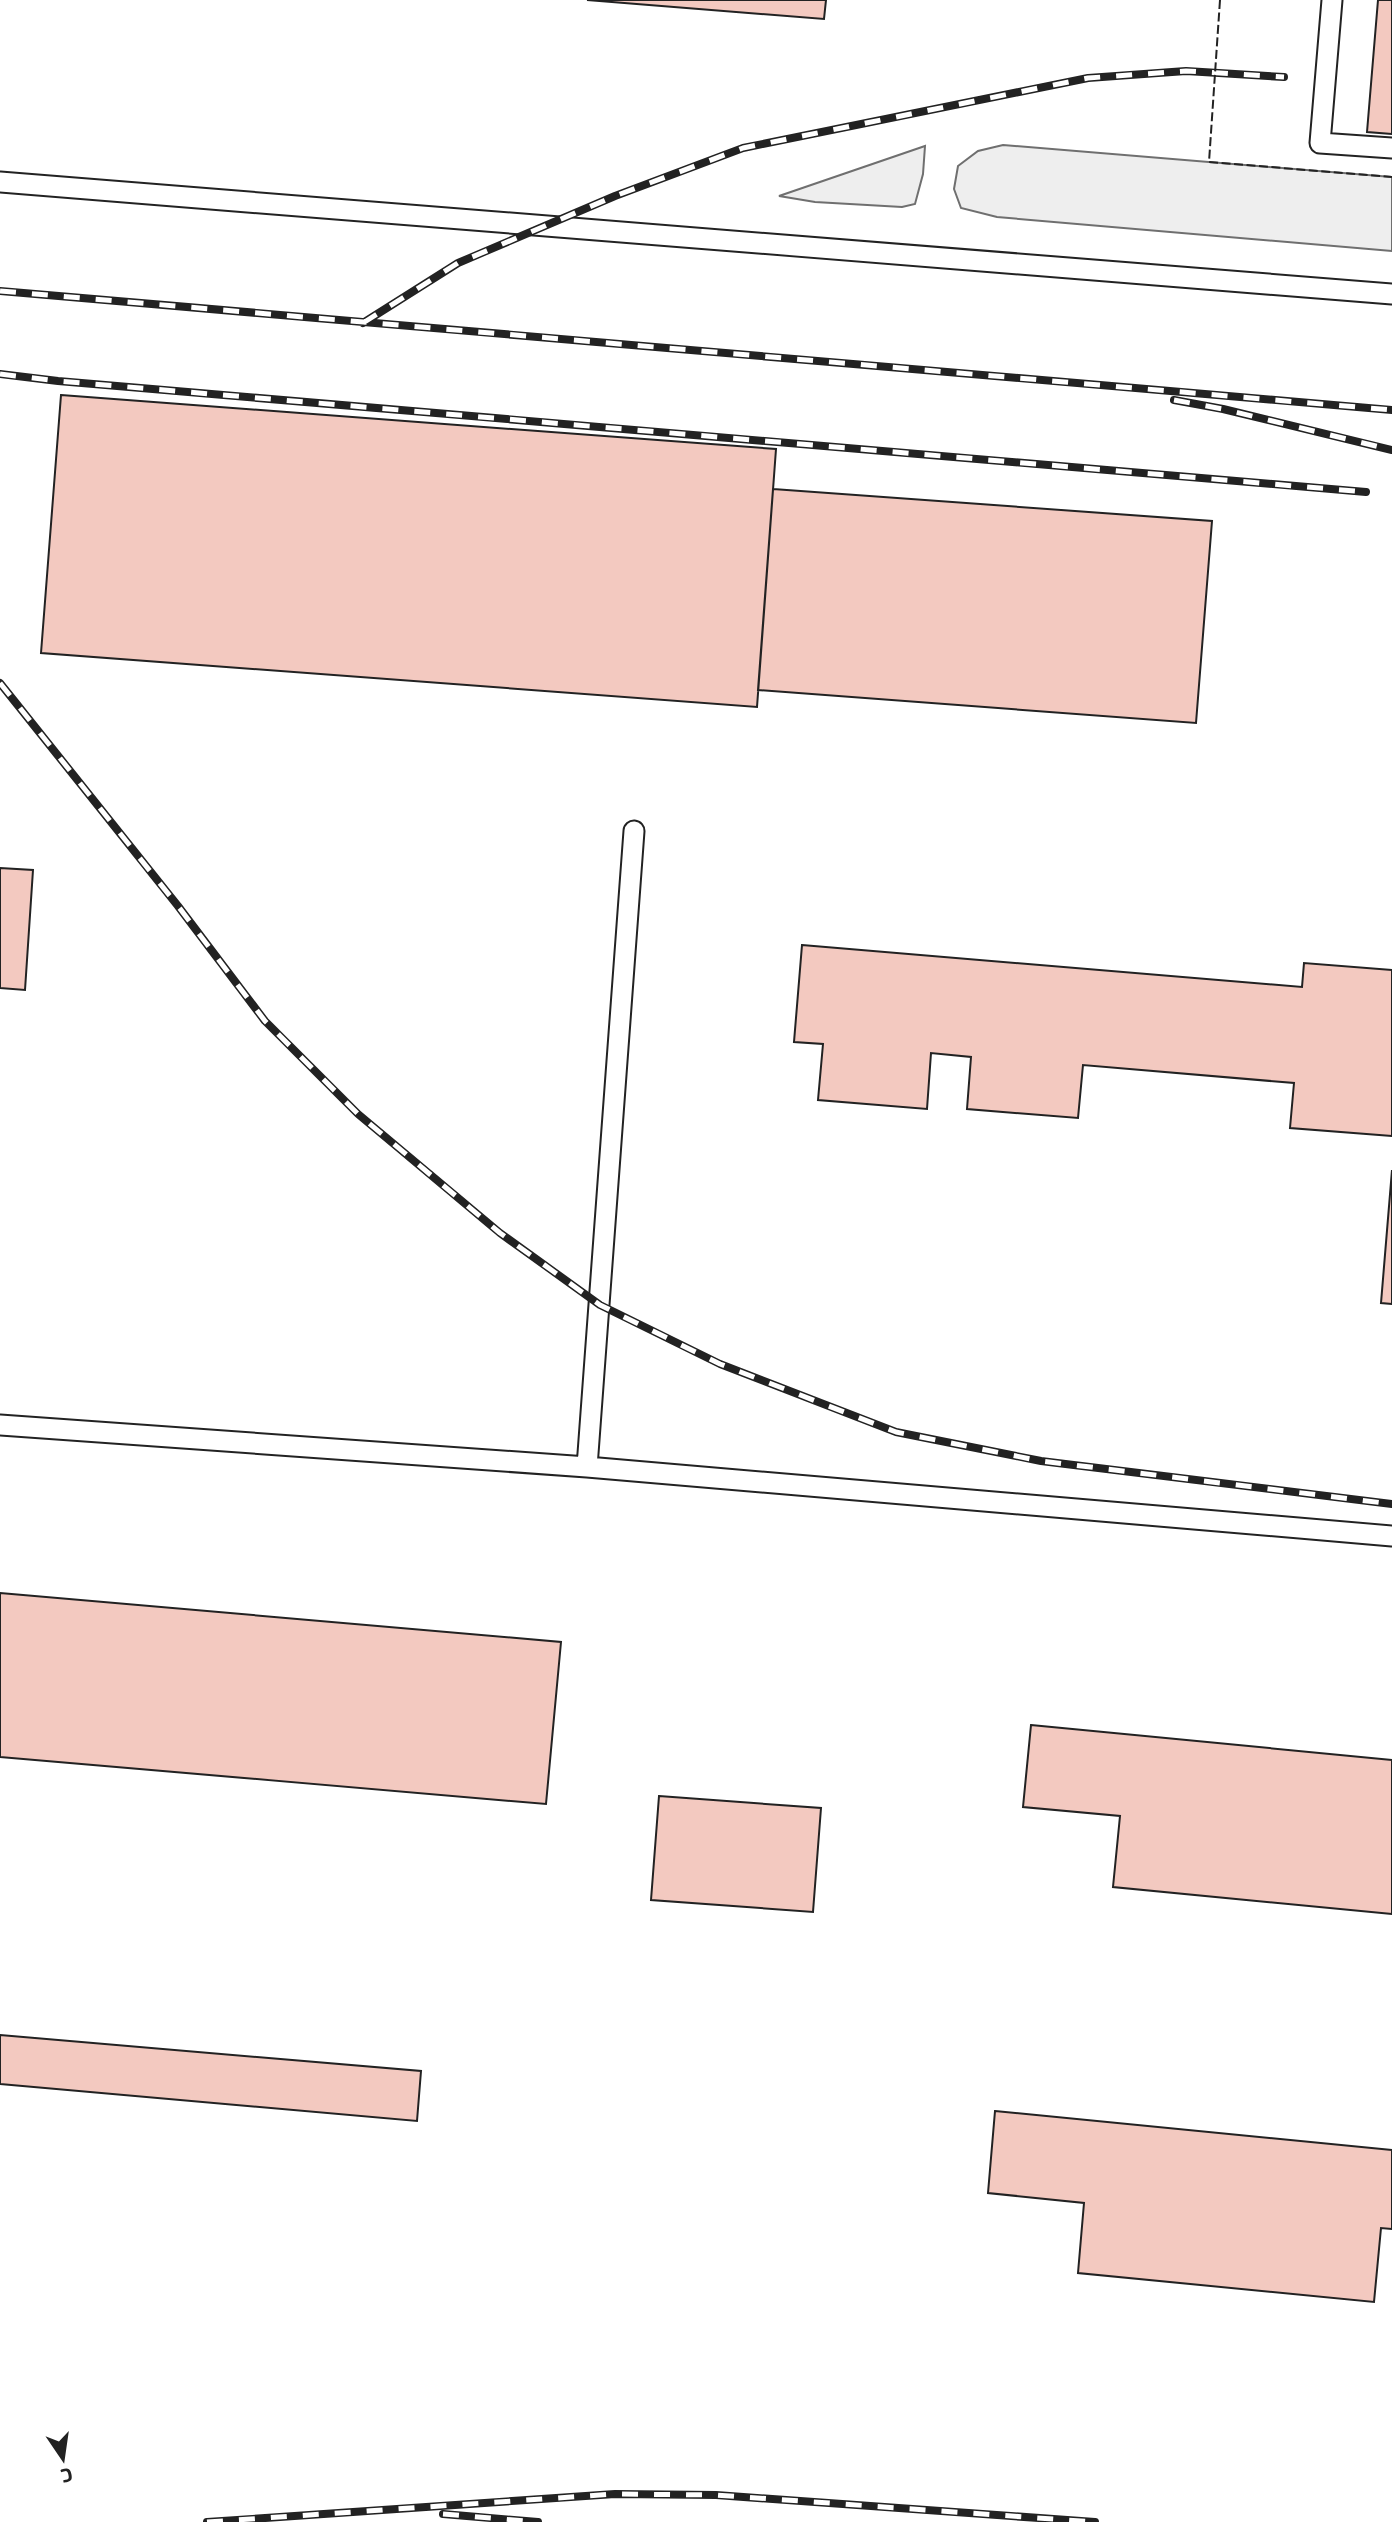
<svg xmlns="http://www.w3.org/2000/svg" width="1392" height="2522" font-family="'Exo 2',sans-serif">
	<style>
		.green { fill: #eee; stroke: #6f6f6f; stroke-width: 2 }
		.building { fill: #f3c9c0; stroke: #222; stroke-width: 2 }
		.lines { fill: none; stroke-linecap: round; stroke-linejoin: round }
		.lane-casing { stroke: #222; stroke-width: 23 }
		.lane { stroke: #fff; stroke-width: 19 }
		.rail-casing { stroke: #222; stroke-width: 8 }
		.rail { stroke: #fff; stroke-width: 5; stroke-dasharray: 16; stroke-linecap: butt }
		.fence { stroke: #222; stroke-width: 2; stroke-dasharray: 9 3.5; stroke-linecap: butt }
	</style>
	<rect width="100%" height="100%" fill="#fff"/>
	<path class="green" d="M1003,145L1392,177V251L997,217L961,208L954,189L958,166L978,151Z
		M925,146L923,174L915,204L902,207L815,202L779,196Z"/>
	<path class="building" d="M587,0H826L824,19Z
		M1378,0H1392V134L1367,132Z
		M61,395L776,449L757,707L41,653Z
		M773,489L1212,521L1196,723L758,690Z
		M0,868L33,870L25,990L0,988Z
		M802,945L1302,987L1304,963L1392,970V1136L1290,1128L1294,1083L1083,1065L1078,1118L967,1109L971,1057L931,1053L927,1109L818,1100L823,1044L794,1042Z
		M1392,1170V1304L1381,1303Z
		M0,1593L561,1642L546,1804L0,1757Z
		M1031,1725L1392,1760V1914L1113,1887L1120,1816L1023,1807Z
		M659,1796L821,1808L813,1912L651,1900Z
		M0,2035L421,2071L417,2121L0,2084Z
		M995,2111L1392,2150V2229L1381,2228L1374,2302L1078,2273L1084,2203L988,2193Z"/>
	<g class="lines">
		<g class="lane-casing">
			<path id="lane" d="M1332,0L1320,143L1392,148
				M0,182L1392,294
				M0,1425L587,1467L1392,1536
				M587,1467L634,831"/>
		</g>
		<use href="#lane" class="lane"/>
		<g class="rail-casing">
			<path id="rail" d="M0,291L1392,410
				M363,323L458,263L615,196L743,148L1088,78L1186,71L1284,77
				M0,374L58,381L1366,492
				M1174,400L1223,409L1392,450
				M0,683L178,906L265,1021L358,1114L500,1233L600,1305L720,1364L896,1432L1041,1461L1392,1504
				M443,2514L538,2522
				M207,2522L615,2494L716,2495L1095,2522"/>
		</g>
		<use href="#rail" class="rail"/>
		<path class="fence" d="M1220,0L1209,162L1392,177"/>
	</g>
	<g transform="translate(63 2459) rotate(167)" stroke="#ffffff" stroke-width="5" paint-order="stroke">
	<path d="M0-5L12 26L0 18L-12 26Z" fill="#222222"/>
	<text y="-10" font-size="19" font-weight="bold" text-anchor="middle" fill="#222222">С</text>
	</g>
</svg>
